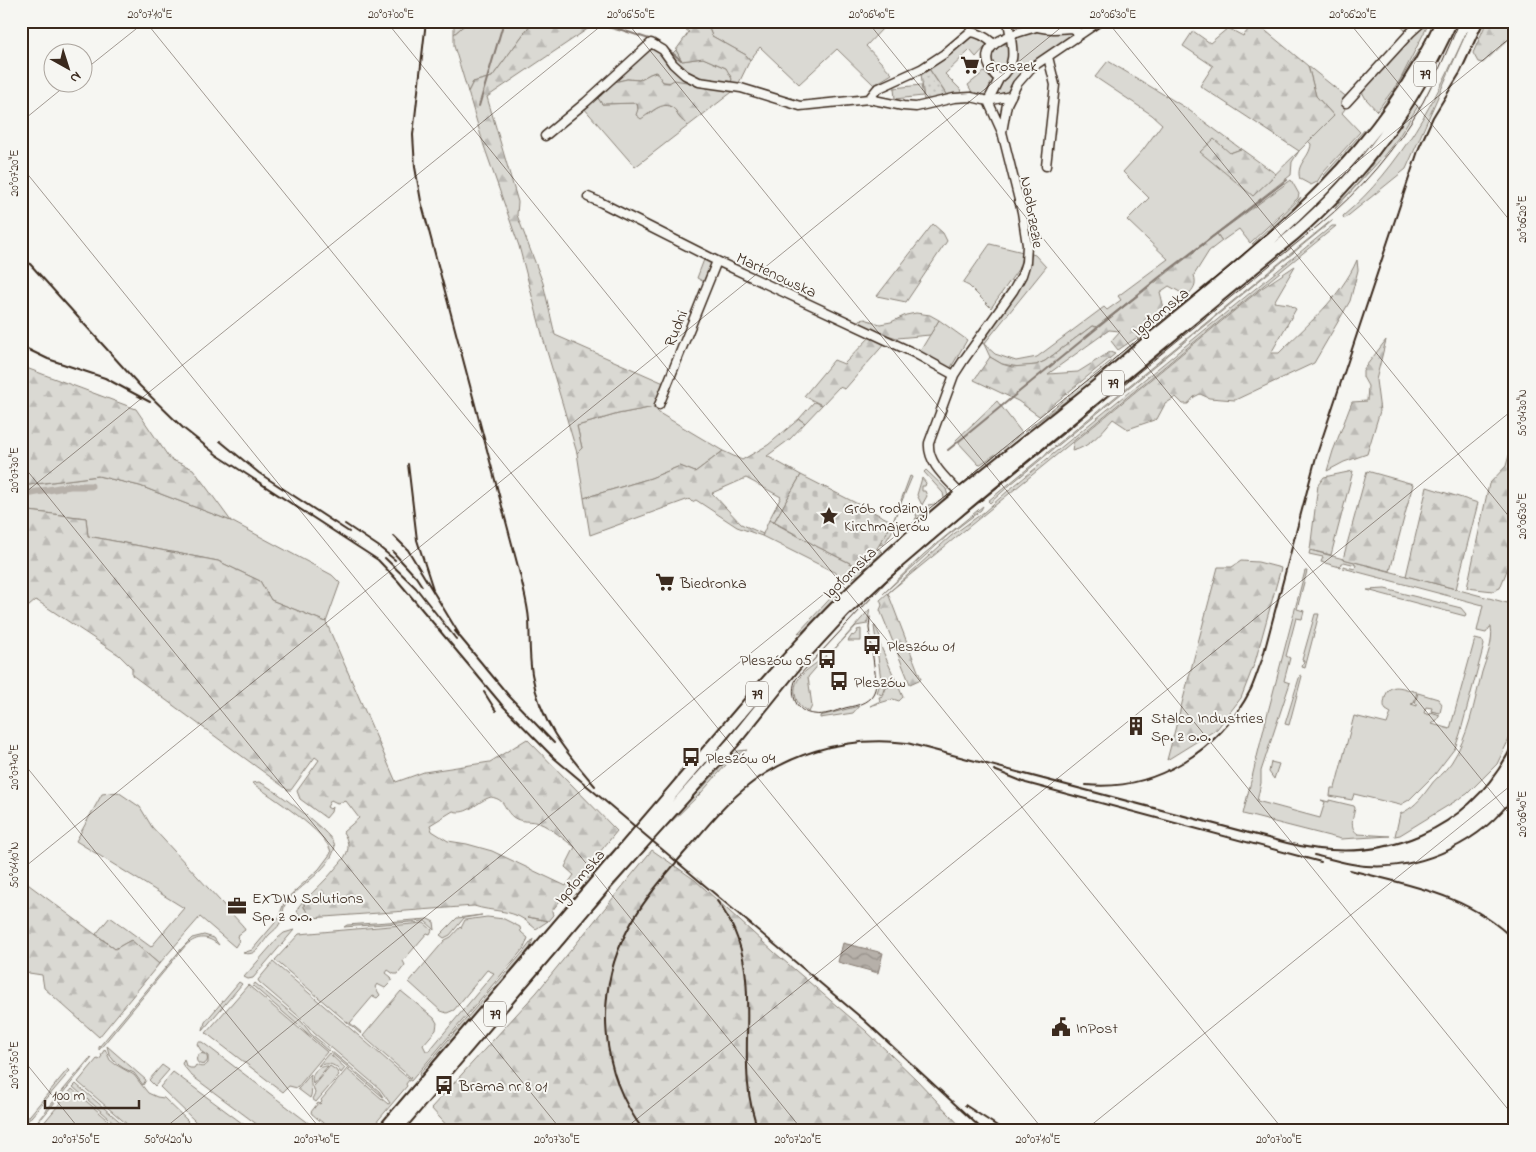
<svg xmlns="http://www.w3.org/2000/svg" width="1536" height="1152" font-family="'Indie Flower',sans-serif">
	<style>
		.grass { fill: #dad9d3; stroke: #8a8278 }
		.forest { fill: url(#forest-firs); stroke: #8a8278; fill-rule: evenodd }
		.cemetery { fill: url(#cemetery-stones); stroke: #8a8278 }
		.park { fill: url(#park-dots); stroke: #8a8278 }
		.water { fill: url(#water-waves); stroke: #857a71 }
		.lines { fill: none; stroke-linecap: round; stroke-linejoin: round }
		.stream { stroke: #857a71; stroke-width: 2 }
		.canal { stroke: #b6b0a9; stroke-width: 7 }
		.street-casing { stroke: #3b2a1e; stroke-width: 11 }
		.primary-casing { stroke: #3b2a1e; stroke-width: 15 }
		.street { stroke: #f6f6f2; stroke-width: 8 }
		.primary { stroke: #f6f6f2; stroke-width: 11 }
		.tram { stroke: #3b2a1e; stroke-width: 1 }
		.rail { stroke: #3b2a1e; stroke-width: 2 }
		.ticks { fill: none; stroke: #3b2a1e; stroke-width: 1; stroke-opacity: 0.45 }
		.labels { text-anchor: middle; stroke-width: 4; stroke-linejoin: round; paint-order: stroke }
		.shield { fill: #f6f6f2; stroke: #73675e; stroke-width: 1 }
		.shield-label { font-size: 15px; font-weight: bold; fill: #3b2a1e }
		.poi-label { font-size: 16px; fill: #3b2a1e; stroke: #f6f6f2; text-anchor: start }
		.street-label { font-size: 16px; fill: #3b2a1e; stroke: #f6f6f2 }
		.neatline { fill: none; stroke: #3b2a1e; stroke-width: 2 }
		.ticks-label { font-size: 12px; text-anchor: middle; fill: #3b2a1e }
	</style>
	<defs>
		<pattern id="forest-firs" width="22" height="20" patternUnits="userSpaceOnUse" patternTransform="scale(1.25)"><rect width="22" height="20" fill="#dad9d3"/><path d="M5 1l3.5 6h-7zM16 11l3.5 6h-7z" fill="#bcbab5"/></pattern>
		<pattern id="cemetery-stones" width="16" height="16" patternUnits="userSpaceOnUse" patternTransform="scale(1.25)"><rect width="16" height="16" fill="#dad9d3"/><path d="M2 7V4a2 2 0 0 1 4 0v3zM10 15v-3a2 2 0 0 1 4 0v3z" fill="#bcbab5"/></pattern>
		<pattern id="park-dots" width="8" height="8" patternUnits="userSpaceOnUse" patternTransform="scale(1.25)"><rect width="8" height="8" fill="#dad9d3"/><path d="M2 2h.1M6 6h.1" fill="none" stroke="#bcbab5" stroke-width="1.8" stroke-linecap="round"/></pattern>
		<pattern id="water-waves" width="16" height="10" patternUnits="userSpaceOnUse" patternTransform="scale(1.25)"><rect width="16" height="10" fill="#b6b0a9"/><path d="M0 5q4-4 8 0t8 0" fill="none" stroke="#958f89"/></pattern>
	</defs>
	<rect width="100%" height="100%" fill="#f6f6f2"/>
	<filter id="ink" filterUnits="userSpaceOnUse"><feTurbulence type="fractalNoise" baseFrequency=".02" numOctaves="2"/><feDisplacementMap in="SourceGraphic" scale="10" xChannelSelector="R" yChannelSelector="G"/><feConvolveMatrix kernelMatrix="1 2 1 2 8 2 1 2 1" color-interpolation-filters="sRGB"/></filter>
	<g filter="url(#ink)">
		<path class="grass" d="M469,21H533L492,77L473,82L468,92L454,46V34Z
			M706,21H877L883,28L866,46L892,74L874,85L837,49L799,84L760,47L750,60L746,55L712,36Z
			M1395,21H1418L1407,32Z
			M1427,21H1430L1400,80L1377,111L1366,99L1361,90L1409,35L1422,27Z
			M1038,31L1055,33L1072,31L1075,34L1031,65L1010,91L996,95L994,93L1000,83L1017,62L1014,38Z
			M1467,31L1406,169L1344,219L1343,216C1401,167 1436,99 1467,31Z
			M976,34L985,39L986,46L976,57L970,50L945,74L960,89L961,92L958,95L948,97L928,67L969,35Z
			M1003,43C1011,47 1009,56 1010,64L1000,74L993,68C990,55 992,50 1003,43Z
			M651,45L699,84L663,82L655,72L650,74L639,80L627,79L610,83Z
			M1422,47L1408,74L1382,112H1379L1395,89L1419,49Z
			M676,50L682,61L703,58L726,68L730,73L732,79L731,84C698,79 693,82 670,56Z
			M1108,61L1186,108L1241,149L1230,153L1253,196L1299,151L1292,162L1291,175L1096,327L1092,326L1045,361L1036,365L1019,367L1002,364L990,357L984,344L980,342L1025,278L1032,254L1035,255L1046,267L984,344L995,354L1016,361L1037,357L1104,307L1107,310L1121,300L1118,296L1168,259L1127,220L1149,198L1123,172L1143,150L1162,124L1152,115L1095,77Z
			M1308,66L1349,99L1343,106L1345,109L1342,113L1360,132L1322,174L1317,182L1311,185L1300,179C1295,164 1310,158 1311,144L1308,141L1334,116L1316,96Z
			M984,72L995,83L986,95L973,94L968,85Z
			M921,85L923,96L895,99L894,88Z
			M596,95L602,104L637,103L638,109L648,115C655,109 667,99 676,110C677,112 677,115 679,117C682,121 685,122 688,126L635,167L583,107Z
			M1415,104L1418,106L1398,138L1382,158L1335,209L1337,204C1370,177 1388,136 1415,104Z
			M1367,127L1366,131L1322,181L1324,175Z
			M1291,180L1299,194L1298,198L1250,243L1239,229L1222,241L1217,234Z
			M1301,197L1296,206L1254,244H1252Z
			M1332,220V221L1011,484L990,503L988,501Z
			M1332,226H1336L888,593L951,536L984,512L1009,490Z
			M990,244L1023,252L1019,268L991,308L969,286L963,283Z
			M1282,253L985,495L984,497L983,495L1269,261Z
			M705,257L713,261L706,283L697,278Z
			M1185,300V303L1140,340L1137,339Z
			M939,320L967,340L950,369L919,353Z
			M1133,343V347L1112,367L1024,432Z
			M997,401L1022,433L968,478L996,454L979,465L956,440Z
			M814,402L822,405L805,423L799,419Z
			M654,407L659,413L723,451L695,472L680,466L651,478L584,498L577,453L582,448L577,426L618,414Z
			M926,470L946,489L948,496L933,510L915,520L917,516L914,513L920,515L928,505L935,504L944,498L943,493L924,472Z
			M98,476L140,486L231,521L332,575L340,583L326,622L271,600L260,581L218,561L88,536L86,518L21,510V486Z
			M910,476L912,477L893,522V530L884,544L879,545L893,522Z
			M922,478L926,483L925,486H922V491H925L927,496L922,505L917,495Z
			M983,506L981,510L947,536L883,594L924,554Z
			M769,520L818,547L864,570L877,548L882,551L862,573L846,581H843L838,574L762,536Z
			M1310,550L1515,605V657L1507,680L1515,682V727L1497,764L1467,794L1400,835L1395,836L1400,814C1413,808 1420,800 1428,789C1434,779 1445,772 1451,763C1469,736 1474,703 1482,672C1486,659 1494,641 1491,627H1490L1486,633L1477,631L1483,605L1343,568V566L1355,569L1356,565L1344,562L1343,563H1341L1340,567L1321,562L1323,557L1309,554Z
			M1305,571H1307L1297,609L1304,611L1302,619L1296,618L1286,656L1290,658L1284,681L1290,683L1261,771V783L1257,801L1320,818L1325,802L1321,800L1329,802V800L1354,806L1355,808C1353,818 1349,828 1358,834L1390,836L1341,839L1243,814L1268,712Z
			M840,588L837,596L802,632L798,633Z
			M1385,589L1461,608L1466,614L1465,616L1367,590Z
			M870,609L867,624L856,626L831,653Z
			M1315,614H1319L1305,668L1302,667L1304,661L1302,660Z
			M874,626H875L880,636L878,640L903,697L899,701L893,699L870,706L880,701L879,697L883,696L886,688L894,684L892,677L881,680H883L885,686L882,695L877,693L881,680Z
			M861,629V641H848L852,635L853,636L858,632L857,630Z
			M1475,639L1483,641L1484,645L1460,734L1455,748L1435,774L1409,800L1400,805L1354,794L1352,800L1330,796L1331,788H1335L1354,716L1387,724L1391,713L1386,710C1383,706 1384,703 1385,698C1389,680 1404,689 1417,692L1414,703L1411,704L1417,706V704L1415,703L1418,693L1438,699L1442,704L1440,713L1431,711L1432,708L1426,707L1424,713L1430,715L1431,712L1440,715L1437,720L1432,724L1450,729Z
			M827,655L808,677L812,706L809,712C803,709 798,705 796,698C789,676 815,666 827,655Z
			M1300,675L1302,676L1289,725L1285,724Z
			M859,706L853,713L820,718V716Z
			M747,750L733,757L701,793L660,833L594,909L592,910L590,909L672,818L703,787L731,756L738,751Z
			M1271,762L1279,764L1274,779L1269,772Z
			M681,769H684L675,784L617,851L589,879L587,878C619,843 657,810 681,769Z
			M259,782C271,786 329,831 334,843C335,845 335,847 334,850C329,869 300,886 287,901C282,908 284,916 280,923C278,928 273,931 269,935C261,944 257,957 243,953L252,950L280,917L281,911L285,900L319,869L331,853C329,833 270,796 252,783Z
			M118,792L140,807L152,827L243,926L245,930L237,936L239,941L235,947L200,917L159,964L131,940L115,949L96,934L110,917L151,947L184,908L76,841L102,794Z
			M304,900V907L311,918L301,917L297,911L299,906Z
			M482,915L464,918L450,935L444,938L440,935L457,918Z
			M487,917L504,919L520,927L521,932L528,938L524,948L411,1081L409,1080L406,1084L407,1086L369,1131L353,1130L340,1122C330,1132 321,1121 312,1114L311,1112L318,1103L320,1104L322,1102L321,1100L347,1069L388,1104L390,1103L380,1089L314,1033L303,1020L259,982L258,980L273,962L409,1079L411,1078L363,1036L401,991L434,1018L437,1023L436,1030L423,1045L426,1051H429L494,973L487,970L454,1010L447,1013L441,1011L409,982L445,940L451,937L460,927L461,928L465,920Z
			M528,917L548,921L536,929L525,920Z
			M428,919L434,922L435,930L425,921L344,927L347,925Z
			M424,923L432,930L430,934L427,933L403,961L405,965L398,974H394L388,970L386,973L391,977L392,981L385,988L377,984L375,987L380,995L377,998L373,996L350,1023L362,1033L361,1034L275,960L299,934Z
			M294,930L253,978L248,979L244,977L278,938L284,933Z
			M571,931L572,934L459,1066H457Z
			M204,935L214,938L219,945C206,935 198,936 186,945L99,1050V1047L182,948L192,938Z
			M533,939L530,948L420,1077L419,1074L524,951Z
			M239,982L242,984L203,1030L205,1022Z
			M255,983L302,1022L311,1034L330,1049L328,1051L253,986Z
			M248,985L327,1052L297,1088L289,1086L283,1092L206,1033Z
			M198,1042H202L319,1131H266L192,1076L182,1064L184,1059L186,1066L190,1068H194L196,1065C201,1068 205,1067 208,1063V1056L202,1052L197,1044Z
			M107,1046L146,1080L143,1085L134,1073L123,1068L114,1061L109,1054Z
			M105,1049L110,1060L115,1064L134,1075L148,1093L157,1097L164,1098L188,1121L180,1131H135L79,1083L78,1082L97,1059L99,1060L102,1056L101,1055Z
			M331,1051L379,1091L383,1097L330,1052Z
			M329,1053L345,1068L341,1073C336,1065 329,1061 318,1066Z
			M196.5 1059a5.5 5.5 0 1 1 11 0a5.5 5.5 0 1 1-11 0Z
			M92,1058L31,1131H29L89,1059Z
			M162,1065L169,1070L155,1086L149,1080Z
			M328,1066L313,1084C310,1073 317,1066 328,1066Z
			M330,1066L336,1070L339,1075L316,1102L312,1099L315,1093L313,1086Z
			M68,1069L70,1071L21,1129V1126Z
			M173,1072L250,1129L249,1131H202L198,1127L196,1122L160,1087Z
			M311,1074C309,1083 314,1090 310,1098L298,1089Z
			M76,1084L77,1085L131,1131H124L73,1087Z
			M72,1089L121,1131H54L57,1127L52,1124L46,1131H37Z"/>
		<path class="forest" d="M454,21H469L454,34Z
			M533,21H627L620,31L595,24L487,97L518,202L517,215L543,283L555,335L666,384L654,407L618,414L577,426L582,448L577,453L543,338L519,246L484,146L468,92L473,82L492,77Z
			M679,21H706L712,36L746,55L750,60L736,89L688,126C685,122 682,121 679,117C678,116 677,113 676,111C665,97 651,113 641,119L636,115L638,109L637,103L602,104L596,95L610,83L627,79L639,80L650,74L656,72L663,82L669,83L674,80L699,84L710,88L730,87L732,79L726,68L703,58L682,61L676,50L689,32L678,24Z
			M1487,21H1515V39L1510,38L1483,63L1478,62L1473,53Z
			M1255,22L1308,66L1316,96L1334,116L1299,151L1200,86L1213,66L1183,46L1193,31L1210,43L1228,28L1243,36Z
			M1214,139L1230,153L1241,149L1276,174L1253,196L1200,152Z
			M933,224L943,233L947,241L906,302L877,296Z
			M1217,234L1222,241L1209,251L1194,275C1197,285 1194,288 1187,296L1169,286L1160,292L1165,312L1136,338L1118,350L1111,341L1120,331L1109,330L1048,374L1078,372L1110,352L1115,354L1039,416L1018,401L974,380L990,357L1002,364L1012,367L1036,365L1045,361L1092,326L1096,327L1111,317Z
			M1357,260L1358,270L1350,301L1314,363L1235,400L1209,398L1200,394L1194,397L1188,404H1183L1176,397L1165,404L1157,419L1128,429L1113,419C1101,433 1090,447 1072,451L1073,443L1262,288L1295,266L1274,302L1289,304L1296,309L1271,353H1279C1307,325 1341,297 1357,260Z
			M916,313L930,315L939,320L930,335L897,338L872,330L859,323V320L865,319L880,324L891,322L906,315Z
			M871,336L886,342L845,389L839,387L822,405L804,396L834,360L844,364Z
			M1386,340L1376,380L1380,411L1367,454L1344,462L1327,471L1333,451L1352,402L1367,401L1368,386L1363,377V370Z
			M21,366L136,409L170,459L193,469L231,521L140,486L98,476L21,486Z
			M799,419L805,423L790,439L767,456L801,475L774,522L769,520L781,497L746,478L712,493L741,524L763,534L762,536L737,527L696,500L692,502L689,499L590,535L584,498L651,478L680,466L695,472L723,451L742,460L768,445Z
			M1515,434V550L1500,588L1493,591L1467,588L1489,484L1506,466Z
			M1353,471L1331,555L1310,550L1318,485L1324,477Z
			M1367,471L1413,484L1390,571L1343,559Z
			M1427,487L1478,503L1456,589L1406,576Z
			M21,510L86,518L88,536L218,561L260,581L271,600L326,622L396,782L424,772L490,762L527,739L617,831L555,907L552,911L553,915L548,921L528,917L525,920C509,909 492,912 474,906L311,918L304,907L305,900C314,891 326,880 334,870C345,857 354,850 343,832L359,818L346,801L337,803L331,800L327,807L330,809L332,807L331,812L326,818L300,799L297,791L319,760L315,757L291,790H288L132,675V668L119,655L36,600L21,613V596L24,593L21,590V565L24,562L21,555ZM491,797C507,800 503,809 513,817C521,823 531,820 539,823C552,828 564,840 575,847L565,867L574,875L566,886L492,851L467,844L448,841L432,831L430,825L453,811C468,816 477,801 491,797Z
			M1241,561L1258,562L1281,568L1255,662L1241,698L1217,729L1167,760L1218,567H1232Z
			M888,593L921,679L910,684L880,610L882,605L880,600Z
			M652,850L695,880L774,952L865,1030L916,1079L965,1131H449V1128L431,1108L537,992Z
			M21,879L115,949L131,940L159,964L99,1037L44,988L42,975L29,973L21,965Z"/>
		<path class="cemetery" d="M801,475L893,522L864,570L818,547L774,522Z"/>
		<path class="park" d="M929,69L947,96L924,100L921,73Z"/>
		<path class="water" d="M843,943L883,953L878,973L838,962Z"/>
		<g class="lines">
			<path class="stream" d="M603,21L613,27L655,41
				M666,48L681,60
				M479,106L504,21
				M948,450L1157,279L1287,180"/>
			<path class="canal" d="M21,495L70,486H91"/>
			<g class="street-casing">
				<path id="street" d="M1021,21C1040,30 1051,30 1071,28L1080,33
					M999,79C1020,64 1011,43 1008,21
					M869,99L877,89L921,69L944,54L970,32C979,32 987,38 994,44
					M1346,103L1410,33L1423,21
					M1002,132L988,101L999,79C994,75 990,69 988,63C981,40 1021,32 1036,27
					M545,136L586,102L651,43L663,50L673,64L685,75L699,82L741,88L800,106L869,99L903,106L916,107L954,98L971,97L988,101L1011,96
					M1046,166L1055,85L1048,57
					M588,197L602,203L717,261L914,353L954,375
					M659,405L717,261
					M964,498C951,482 927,465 929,443L954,375L963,361L1013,291L1022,275L1026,262L1027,245L1022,212L1002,132L1007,104L1017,84L1031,68L1100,21"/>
			</g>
			<g class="primary-casing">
				<path id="primary" d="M383,1131L768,681C805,639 843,598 884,561C951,499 1023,445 1094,388C1109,376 1123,363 1137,351C1253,256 1379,161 1442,21
					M395,1131L610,879L733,742L798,661L844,611L885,573L968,502L1293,235C1362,175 1414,104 1451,21"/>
			</g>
			<use href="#street" class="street"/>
			<use href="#primary" class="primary"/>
			<path class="tram" d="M870,617L869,628L876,680C876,687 875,693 870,698C863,705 853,706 845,708C835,711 824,716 814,714C796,713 789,694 796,679L886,582L927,545L1319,225C1361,190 1396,149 1423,102C1437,76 1448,48 1460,21"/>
			<path class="rail" d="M426,21L413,135L415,167L421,201L521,578C524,592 528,606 529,620C530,637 529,656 532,674C540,722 564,750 595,786
				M21,254L140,386L183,428L217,455L378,560L398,581L502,705L554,758L864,1020L984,1131
				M21,346L48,359L105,378L150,402
				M220,441L259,473L349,532
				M408,464L417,540L433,589
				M345,524L378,546L395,560
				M394,536L408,550L459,634
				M393,552L416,577L422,586
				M385,558L416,588L456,639
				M455,631L509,696L554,743
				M484,692L496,711
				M994,770L1026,783L1321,862
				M1086,785C1155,792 1220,750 1251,689C1255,680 1258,670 1262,660L1316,457L1419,148L1433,117L1460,73L1484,21
				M1314,855C1331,859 1349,865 1366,866C1423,870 1482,842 1515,795
				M1350,870C1411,886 1468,894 1515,941
				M717,901C773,974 728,1057 759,1131
				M965,1105L1005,1131
				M644,1131C600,1074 594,994 627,931C642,901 664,877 685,852C702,833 717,813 736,796C782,754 846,735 907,743L1287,843C1382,867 1472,832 1515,740"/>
		</g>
	</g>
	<path class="ticks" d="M145,21L1044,1131M386,21L1284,1131M626,21L1515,1118M867,21L1515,821M1107,21L1515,524M1348,21L1515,227M82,72L146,21M21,122L70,82M21,166L803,1131M21,463L562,1131M21,496L607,21M21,760L322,1131M21,870L1069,21M21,1057L81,1131M161,1131L1515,34M622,1131L1515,408M1084,1131L1515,782"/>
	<defs>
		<g id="supermarket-bare" transform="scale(1.5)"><path d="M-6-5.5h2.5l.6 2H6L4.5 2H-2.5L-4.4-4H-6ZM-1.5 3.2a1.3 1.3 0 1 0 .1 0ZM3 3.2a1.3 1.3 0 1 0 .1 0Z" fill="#3b2a1e" stroke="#f6f6f2" stroke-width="2.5" paint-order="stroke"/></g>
		<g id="sight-bare" transform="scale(1.5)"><path d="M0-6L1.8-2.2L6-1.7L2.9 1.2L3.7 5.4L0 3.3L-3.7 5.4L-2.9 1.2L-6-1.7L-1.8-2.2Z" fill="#3b2a1e" stroke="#f6f6f2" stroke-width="2.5" paint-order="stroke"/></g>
		<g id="bus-bare" transform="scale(1.5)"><path d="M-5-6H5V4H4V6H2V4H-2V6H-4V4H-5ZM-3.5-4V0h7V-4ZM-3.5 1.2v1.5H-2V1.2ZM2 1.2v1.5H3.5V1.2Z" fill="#3b2a1e" stroke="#f6f6f2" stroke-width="2.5" paint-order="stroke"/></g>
		<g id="building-bare" transform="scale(1.5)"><path d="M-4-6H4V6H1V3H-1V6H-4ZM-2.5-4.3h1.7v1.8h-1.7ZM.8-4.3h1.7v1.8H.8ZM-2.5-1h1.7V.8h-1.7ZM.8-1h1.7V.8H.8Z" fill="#3b2a1e" stroke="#f6f6f2" stroke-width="2.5" paint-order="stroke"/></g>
		<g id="office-bare" transform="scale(1.5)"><path d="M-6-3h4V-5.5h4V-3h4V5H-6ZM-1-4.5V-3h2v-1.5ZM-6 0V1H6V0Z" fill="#3b2a1e" stroke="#f6f6f2" stroke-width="2.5" paint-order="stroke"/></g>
		<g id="civic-bare" transform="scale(1.5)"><path d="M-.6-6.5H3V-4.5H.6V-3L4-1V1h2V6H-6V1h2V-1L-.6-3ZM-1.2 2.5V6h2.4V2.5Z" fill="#3b2a1e" stroke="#f6f6f2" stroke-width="2.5" paint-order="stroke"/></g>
	</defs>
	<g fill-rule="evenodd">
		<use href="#supermarket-bare" x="970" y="65"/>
		<use href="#sight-bare" x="829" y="516"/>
		<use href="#supermarket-bare" x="665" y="582"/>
		<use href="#bus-bare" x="872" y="645"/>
		<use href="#bus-bare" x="827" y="659"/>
		<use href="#bus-bare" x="839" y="681"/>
		<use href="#building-bare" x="1136" y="726"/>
		<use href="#bus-bare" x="691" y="757"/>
		<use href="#office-bare" x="237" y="906"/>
		<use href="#civic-bare" x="1061" y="1027"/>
		<use href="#bus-bare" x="444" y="1085"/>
	</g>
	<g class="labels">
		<g class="shield">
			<rect x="1414" y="61.5" width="22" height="25" rx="4"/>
			<rect x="1102" y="370.5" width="22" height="25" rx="4"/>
			<rect x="746" y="681.5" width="22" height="25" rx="4"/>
			<rect x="484" y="1001.5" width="22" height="25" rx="4"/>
		</g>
		<g class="shield-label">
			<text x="1425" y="79">79</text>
			<text x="1113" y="388">79</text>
			<text x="757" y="699">79</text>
			<text x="495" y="1019">79</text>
		</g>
		<g class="poi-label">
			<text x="985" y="71">Groszek</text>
			<text x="844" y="513">Grób rodziny<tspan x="844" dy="18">Kirchmajerów</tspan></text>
			<text x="680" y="588">Biedronka</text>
			<text x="887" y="651">Pleszów 01</text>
			<text x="812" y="665" text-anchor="end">Pleszów 05</text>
			<text x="854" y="687">Pleszów</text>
			<text x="1151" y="723">Stalco Industries<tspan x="1151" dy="18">Sp. z o.o.</tspan></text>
			<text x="706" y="763">Pleszów 04</text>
			<text x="252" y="903">EXDIN Solutions<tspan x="252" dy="18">Sp. z o.o.</tspan></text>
			<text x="1076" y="1033">InPost</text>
			<text x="459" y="1091">Brama nr 8 01</text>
		</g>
		<g class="street-label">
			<text transform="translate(1033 212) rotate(80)" y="6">Nadbrzezie</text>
			<text transform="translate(777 274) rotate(25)" y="6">Martenowska</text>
			<text transform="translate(1160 311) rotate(-39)" y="6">Igołomska</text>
			<text transform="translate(675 328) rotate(-68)" y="6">Rudni</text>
			<text transform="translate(849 572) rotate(-44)" y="6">Igołomska</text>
			<text transform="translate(579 876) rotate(-49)" y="6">Igołomska</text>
		</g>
	</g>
	<rect width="1536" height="1152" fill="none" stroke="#f6f6f2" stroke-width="55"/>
	<g transform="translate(68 68) rotate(141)"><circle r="24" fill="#f6f6f2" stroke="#aba49d"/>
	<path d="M0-4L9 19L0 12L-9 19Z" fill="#3b2a1e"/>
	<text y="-8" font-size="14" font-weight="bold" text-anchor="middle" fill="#3b2a1e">N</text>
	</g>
	<path d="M45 1100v8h94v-8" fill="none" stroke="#3b2a1e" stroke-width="2.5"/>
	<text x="52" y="1100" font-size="15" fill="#3b2a1e" stroke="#f6f6f2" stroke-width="4" paint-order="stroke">100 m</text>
	<rect x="28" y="28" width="1480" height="1096" class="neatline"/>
	<g class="ticks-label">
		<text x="150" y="18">20°07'10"E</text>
		<text x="391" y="18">20°07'00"E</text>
		<text x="631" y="18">20°06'50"E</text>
		<text x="872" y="18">20°06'40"E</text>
		<text x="1113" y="18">20°06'30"E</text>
		<text x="1353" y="18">20°06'20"E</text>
		<text transform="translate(14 173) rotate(-90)" y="4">20°07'20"E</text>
		<text transform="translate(1522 219) rotate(-90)" y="4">20°06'20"E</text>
		<text transform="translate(1522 413) rotate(-90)" y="4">50°04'30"N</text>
		<text transform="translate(14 470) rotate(-90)" y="4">20°07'30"E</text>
		<text transform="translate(1522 516) rotate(-90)" y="4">20°06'30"E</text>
		<text transform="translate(14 767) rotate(-90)" y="4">20°07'40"E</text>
		<text transform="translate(1522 814) rotate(-90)" y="4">20°06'40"E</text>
		<text transform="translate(14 865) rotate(-90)" y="4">50°04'10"N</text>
		<text transform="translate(14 1065) rotate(-90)" y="4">20°07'50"E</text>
		<text x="76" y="1143">20°07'50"E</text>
		<text x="168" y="1143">50°04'20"N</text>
		<text x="317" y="1143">20°07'40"E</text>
		<text x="557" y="1143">20°07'30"E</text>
		<text x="798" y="1143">20°07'20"E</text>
		<text x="1038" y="1143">20°07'10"E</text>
		<text x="1279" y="1143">20°07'00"E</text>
	</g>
</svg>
